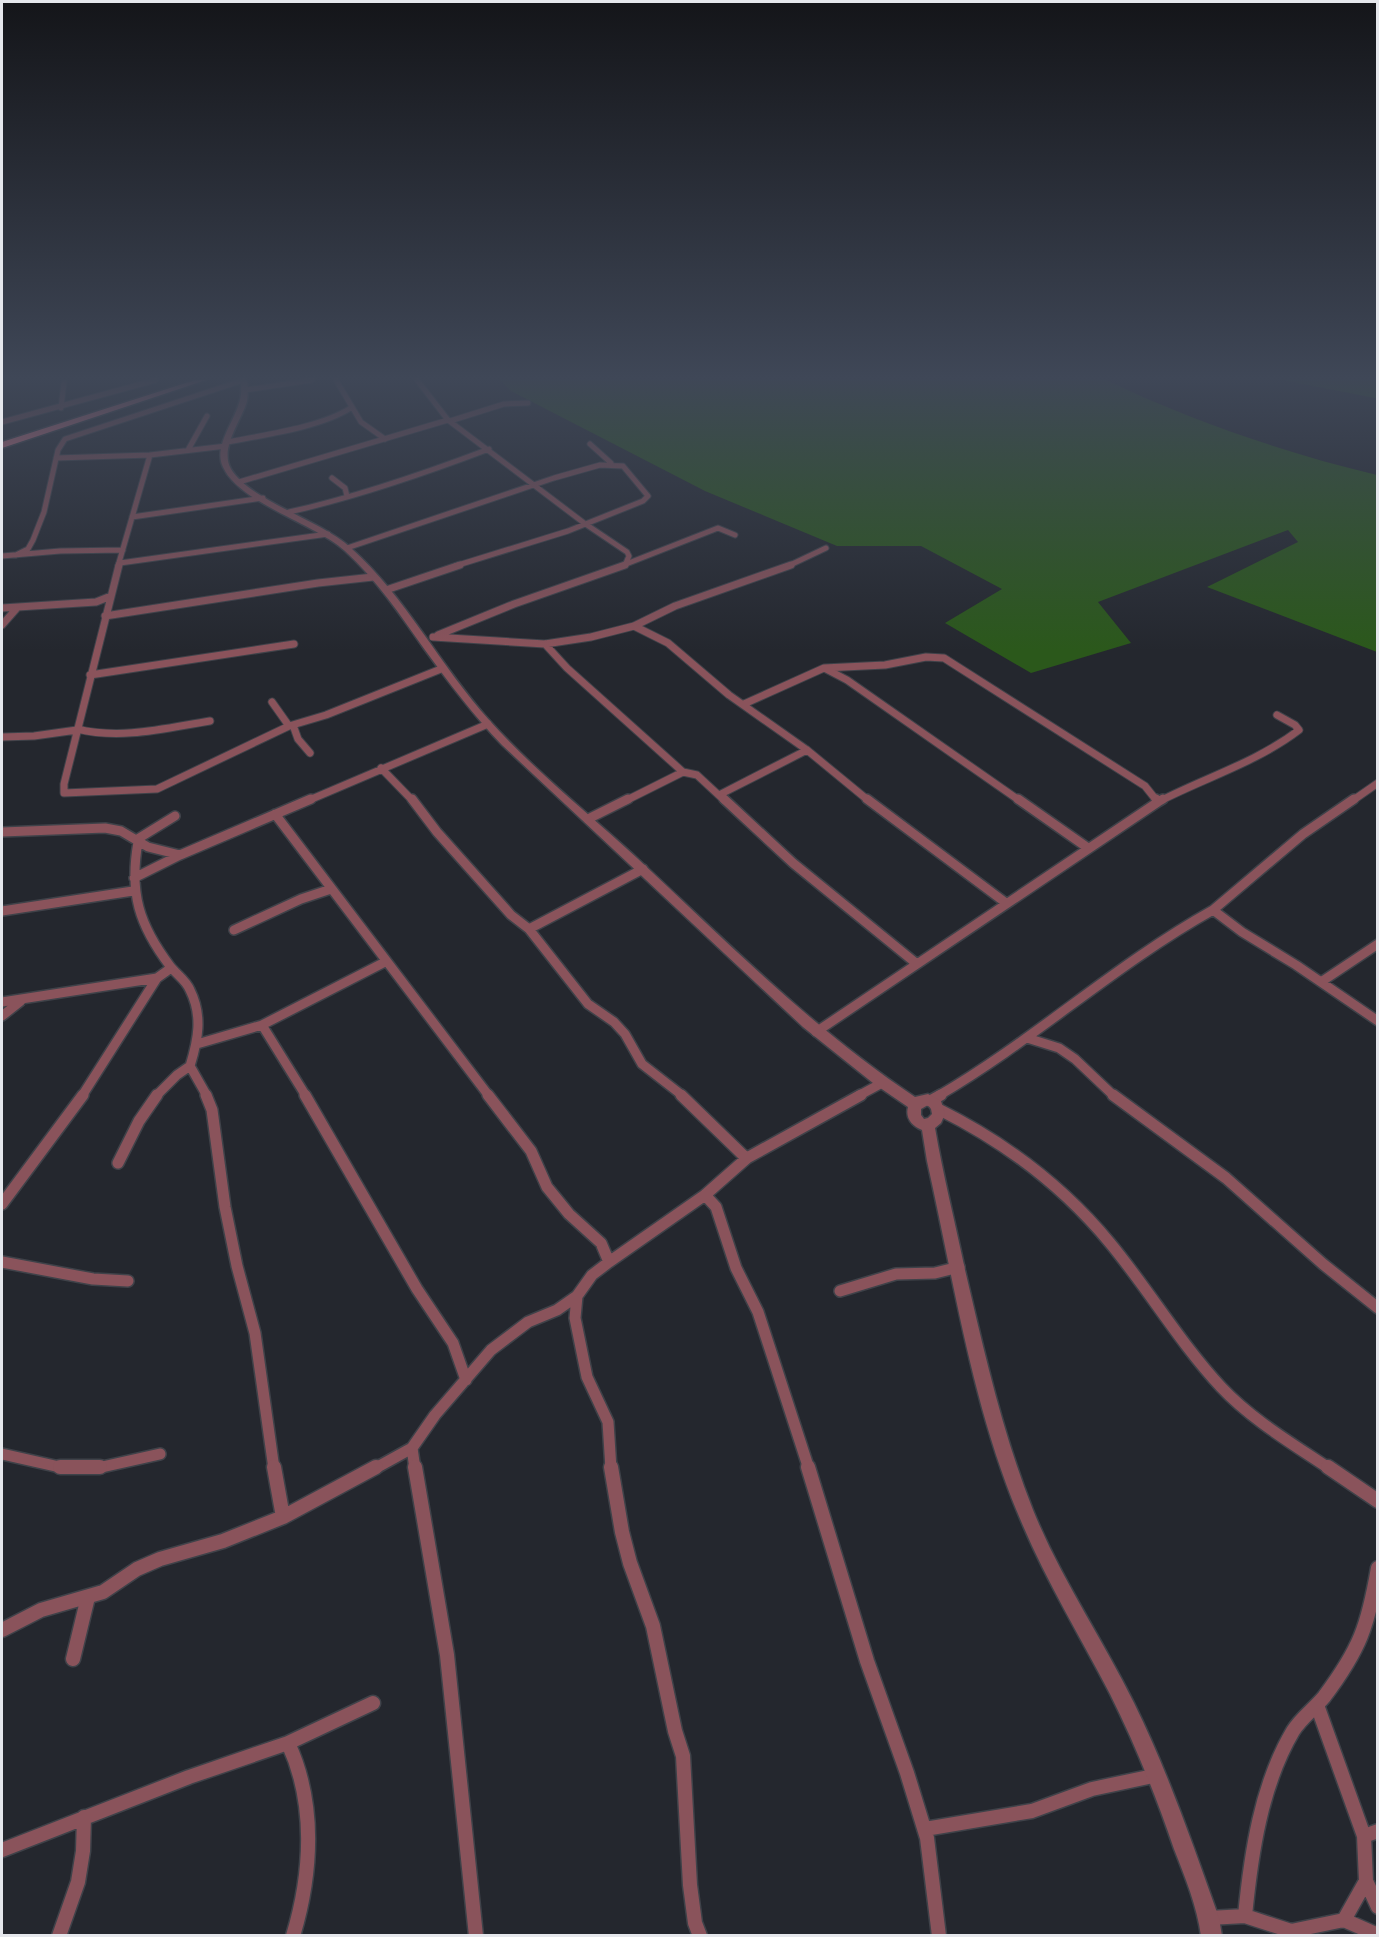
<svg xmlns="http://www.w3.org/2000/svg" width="1379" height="1937" font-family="'Roboto Serif',serif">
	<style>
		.forest { fill: #2b581b }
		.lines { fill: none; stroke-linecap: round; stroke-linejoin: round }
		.minor-far4-casing { stroke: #3f4249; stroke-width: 7 }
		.minor-far3-casing { stroke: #3f4249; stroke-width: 9 }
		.minor-far2-casing { stroke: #3f4249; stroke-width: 12 }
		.minor-far1-casing { stroke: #3f4249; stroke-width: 14 }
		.minor-casing { stroke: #3f4249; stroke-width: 17 }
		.tertiary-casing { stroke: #3f4249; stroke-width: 3 }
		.primary-casing { stroke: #3f4249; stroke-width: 3 }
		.minor-far4 { stroke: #8a535b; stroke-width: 5 }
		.minor-far3 { stroke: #8a535b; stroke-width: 7 }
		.minor-far2 { stroke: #8a535b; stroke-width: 9 }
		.minor-far1 { stroke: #8a535b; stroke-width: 11 }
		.minor { stroke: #8a535b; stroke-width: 14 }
		.tertiary { fill: #8a535b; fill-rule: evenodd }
		.primary { fill: #ec7b8d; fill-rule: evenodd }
	</style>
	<rect width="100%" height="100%" fill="#24272e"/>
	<path class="forest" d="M500,380H1106C1192,421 1285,453 1377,475V652L1207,587L1298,542L1288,530L1098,602L1131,643L1031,673L945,623L1002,589L921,546H837L705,491L511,391Z
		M1282,380H1377V398H1375Z"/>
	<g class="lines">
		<g class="minor-far4-casing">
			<path id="minor-far4" d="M336,380L361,422L385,439
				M417,380L448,420L584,523L627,552L629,556L626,563
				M245,390L312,380
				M61,408L64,382
				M450,421L504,404L528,403
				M2,422L156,380
				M228,442C263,435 323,427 352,407
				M590,444L611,463
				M188,450L207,416
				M56,458L150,455L226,446
				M332,478L345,488L347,496
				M239,482L448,420
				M289,512C357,497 423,474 489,449
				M132,517L263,498
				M347,548L554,478L600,465L623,466L648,496L643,501L568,531L455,566
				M16,555L28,549L33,540L44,512L58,450L65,439L244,380
				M2,556L60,551L123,550
				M120,563L328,534
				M118,566L150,455
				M621,566L718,528L735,535
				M788,566L826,548"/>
		</g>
		<g class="minor-far3-casing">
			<path id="minor-far3" d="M119,565L64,784V793L157,789L289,726L326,715L441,669
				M386,590L460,565
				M2,608L96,602L111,596
				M105,616L318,583L373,577
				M2,625L17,608
				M634,626L668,643L729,695L807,750L869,801
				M438,635L514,604L625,565
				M433,637L545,644L591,637L634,626L675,606L791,565
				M545,644L567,668L683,772L697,775L725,801
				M826,669L847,680L1020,801
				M90,675L294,644
				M272,702L289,726
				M744,704L824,668L885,665L926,657L944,658L1145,786L1157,801
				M293,725L298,739L310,753
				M77,729C122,740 166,728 210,721
				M2,737L34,736L77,730
				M381,768L413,801
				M719,795L807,750
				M307,801L488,724
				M625,801L683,772
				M1160,801C1207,777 1257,762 1299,730L1295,725L1277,715
				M1352,801L1378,783"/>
		</g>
		<g class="minor-far2-casing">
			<path id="minor-far2" d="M412,799L437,832L511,915L529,929L588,1004L614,1022L625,1034L642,1064L683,1096
				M724,799L793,863L917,964
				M867,799L1006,903
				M1018,799L1088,848
				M1158,802L1163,799
				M275,814L489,1096
				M588,819L628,799
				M2,832L105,828L121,831L148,847L180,855
				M136,840L175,816
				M138,842C129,893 139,925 170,966C176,974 186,980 190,990C203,1016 198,1040 190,1066L207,1096
				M134,878L180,855L311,799
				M1213,910L1303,834L1354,799
				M2,911L133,891
				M529,929L643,869
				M234,930L301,899L331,889
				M1321,982L1378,944
				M2,1002L157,978L171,968
				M2,1016L21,1001
				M262,1025L306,1096
				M816,1032L1158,802L1156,799
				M1027,1038L1059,1048L1075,1059L1114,1096
				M197,1044L262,1025L385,962
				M82,1096L157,978
				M156,1096L177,1075L190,1066
				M858,1096L882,1083
				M938,1096C1034,1040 1116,964 1213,910L1242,932L1296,965L1378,1021"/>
		</g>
		<g class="minor-far1-casing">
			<path id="minor-far1" d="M206,1095L212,1110L225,1207L237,1266L255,1333L274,1469
				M305,1095L417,1289L453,1343L466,1380
				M681,1095L746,1158
				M1113,1095L1226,1178L1323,1264L1378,1308
				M930,1101L941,1095
				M940,1110C1006,1143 1063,1186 1110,1243C1149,1290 1180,1343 1221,1387C1252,1420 1293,1444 1330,1469
				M118,1163L139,1121L157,1095
				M2,1204L83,1095
				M2,1262L93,1279L128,1281
				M609,1262L705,1195
				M840,1291L896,1274L935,1273L959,1267
				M577,1296L575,1318L587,1377L608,1422L611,1469
				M412,1448L415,1469
				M2,1454L64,1468L102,1467L160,1454
				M374,1469L412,1448L435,1415L491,1350L528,1322L557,1310L577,1296L592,1275L609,1262L601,1243L569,1214L547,1187L531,1151L488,1095
				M809,1469L758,1312L736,1268L716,1207L705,1195L747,1158L861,1095"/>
		</g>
		<g class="minor-casing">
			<path id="minor" d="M60,1467H100
				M274,1467L283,1517
				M415,1467L447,1655L476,1936
				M611,1467L622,1532L630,1563L653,1626L675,1731L683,1756L690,1885L695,1923L700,1936
				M808,1467L867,1661L907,1773L927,1838L939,1936
				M1328,1467L1378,1501
				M2,1630L41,1610L103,1592L137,1569L160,1559L223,1541L283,1517L376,1467
				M73,1659L88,1597
				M1317,1705L1364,1836L1366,1881L1378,1907
				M288,1743C316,1803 312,1873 293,1936
				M925,1829L1032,1811L1092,1789L1158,1775
				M1364,1836L1378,1831
				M2,1850L189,1777L288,1743L373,1703
				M1245,1916C1251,1854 1261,1785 1293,1731C1301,1718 1314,1709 1324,1697C1360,1649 1368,1626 1378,1568
				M1209,1918L1245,1916L1291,1931L1344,1920L1378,1935
				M1344,1920L1366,1881
				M59,1936L78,1882L83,1851L84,1817"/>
		</g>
		<g class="tertiary-casing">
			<path id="tertiary" d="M241,380H247C248,387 248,394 247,401C242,420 219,448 231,469C250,501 321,520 351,548C406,597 440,666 490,721C535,771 588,813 637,858C727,942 813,1029 915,1097L928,1094L941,1101L945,1114L941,1123L935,1128C943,1175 955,1222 965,1270C984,1351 1002,1432 1033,1510C1060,1577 1102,1638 1134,1703C1168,1772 1193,1845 1219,1918L1222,1936H1201C1197,1906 1185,1877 1174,1849C1156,1796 1135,1744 1110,1694C1080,1636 1046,1581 1021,1521C972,1407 954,1281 927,1161L922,1130C912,1126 905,1118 908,1107L873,1083L803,1027L502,745C474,716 449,683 425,650C401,616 376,579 345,551C314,523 239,503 223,467C213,447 234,422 239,403C242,395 241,388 241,380ZM928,1105L931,1109L932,1114L928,1118L924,1119L921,1115V1109Z"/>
		</g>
		<g class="primary-casing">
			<path id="primary" d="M195,380H206L2,448V442Z"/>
		</g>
		<use href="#minor-far4" class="minor-far4"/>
		<use href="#minor-far3" class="minor-far3"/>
		<use href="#minor-far2" class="minor-far2"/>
		<use href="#minor-far1" class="minor-far1"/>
		<use href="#minor" class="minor"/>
		<use href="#tertiary" class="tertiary"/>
		<use href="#primary" class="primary"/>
	</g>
	<linearGradient id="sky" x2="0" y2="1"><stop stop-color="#141519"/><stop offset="0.58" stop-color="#3f4757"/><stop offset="1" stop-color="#3f4757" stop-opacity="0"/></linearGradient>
	<rect width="1379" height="651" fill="url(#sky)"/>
	<rect width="1379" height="1937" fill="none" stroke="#e5e7ec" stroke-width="6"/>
</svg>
